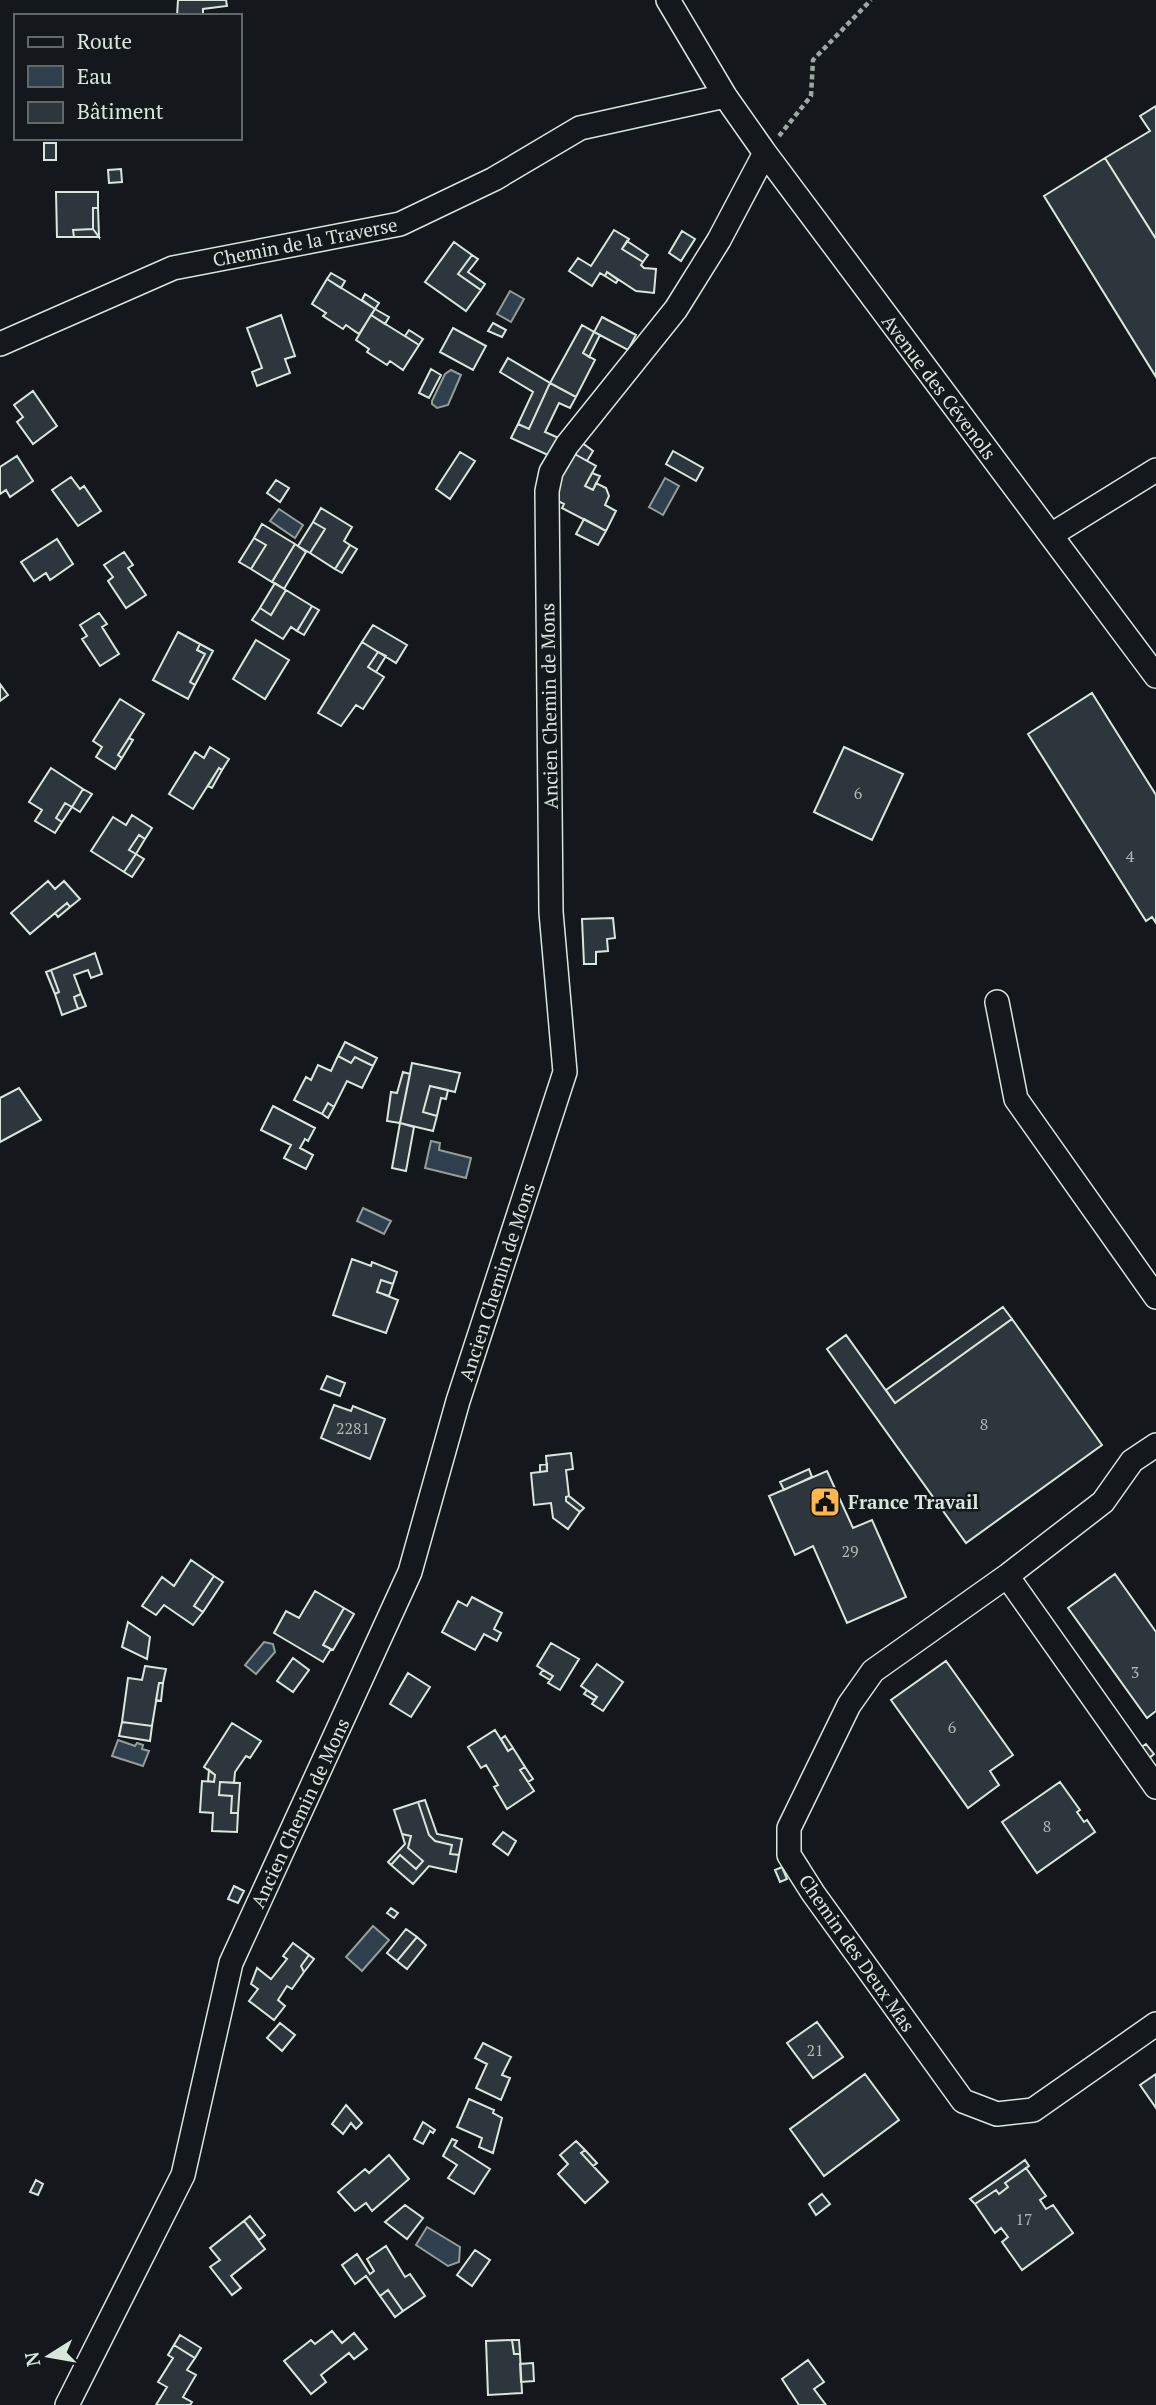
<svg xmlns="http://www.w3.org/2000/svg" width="1156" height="2405" font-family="'PT Serif',serif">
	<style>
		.water { fill: #2f3f4d; stroke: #939e99; stroke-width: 2 }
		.building { fill: #2c363c; stroke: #d8e6dc; stroke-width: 2 }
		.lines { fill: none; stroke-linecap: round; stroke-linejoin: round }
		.street-casing { stroke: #d8e6dc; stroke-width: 26 }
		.path { stroke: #9da8a2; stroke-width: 4.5; stroke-dasharray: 5 3.5; stroke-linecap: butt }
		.street { stroke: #14181c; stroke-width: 23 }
		.labels { text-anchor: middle; stroke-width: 5; stroke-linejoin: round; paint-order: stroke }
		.number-label { font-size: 16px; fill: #adbab4 }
		.street-label { font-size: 19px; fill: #d8e6dc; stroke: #14181c }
		.poi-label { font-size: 19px; font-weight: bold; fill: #d8e6dc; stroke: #14181c; text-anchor: start }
	</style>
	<rect width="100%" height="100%" fill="#14181c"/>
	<path class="water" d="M510,291L524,299L511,322L497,314Z
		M451,370L461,375L448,405L437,408L432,404V401L445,374Z
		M665,478L679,486L663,515L649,507Z
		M279,509L303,525L295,538L270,521Z
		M431,1141L440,1143L439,1150L471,1158L466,1178L425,1168Z
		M363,1208L391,1221L384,1234L357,1221Z
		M264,1642L273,1644L275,1652L256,1674L245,1665Z
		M118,1740L135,1746L137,1743L143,1745L142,1749L149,1751L143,1766L112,1756Z
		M373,1926L389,1940L362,1971L346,1957Z
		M427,2227L460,2247L459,2262L448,2266L416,2245Z"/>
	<path class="building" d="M178,0H226L227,6L203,9V16H177Z
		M1156,106V239L1105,158L1150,131L1140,116Z
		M44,143H56V160H44Z
		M1105,158L1156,239V377L1044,196Z
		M121,169L122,182L109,183L108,170Z
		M56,192H98V208H93V229L73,230L74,237H57Z
		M93,208H98L99,237L93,229Z
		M93,229L99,237H74L73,230Z
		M614,230L629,239L622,249L643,262L641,265L644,268L656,269L654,293L636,291L607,272L605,276L600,273L592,286L569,271L578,258L591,266Z
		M682,231L695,239L681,261L669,253Z
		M627,241L648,255L643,262L622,249Z
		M454,242L472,255L458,274L481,290L466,311L425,282Z
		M472,255L478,259L468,272L485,284L481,290L458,274Z
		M607,272L618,280L616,283L605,276Z
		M331,273L345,281L341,288L327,279Z
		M327,279L375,309L359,334L346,325L343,329L323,316L326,313L312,304Z
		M365,294L379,303L375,309L362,300Z
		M375,309L389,317L385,324L371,315Z
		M281,315L295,356L285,359L290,373L257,386L252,372L262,368L247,328Z
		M371,315L419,345L403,370L390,361L387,365L367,352L369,349L356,340Z
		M602,317L636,335L628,350L594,332Z
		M493,323L506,330L502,337L488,331Z
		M582,325L594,332L583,353L595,360L576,397L550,383Z
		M453,328L486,346L473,370L440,352Z
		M409,330L423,339L419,345L405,336Z
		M594,332L600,335L589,357L583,353Z
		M508,358L550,383L529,429L518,424L533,392L500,372Z
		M431,369L441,375L429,398L419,393Z
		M550,383L576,397L570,408L559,403L545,432L561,439L550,456L511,438L518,424L529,429Z
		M33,391L57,426L33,444L17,422L23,417L14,405Z
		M581,442L593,451L587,461L573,453Z
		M673,451L703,468L696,481L666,464Z
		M460,452L475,461L450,499L436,489Z
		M571,452L596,466L585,486L593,490L596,483L606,488L609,496L605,505L616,511L606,531L562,508L564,504L554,499L563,466Z
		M17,456L33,481L10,497L6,490L0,494V467Z
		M592,473L600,476L593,490L585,486Z
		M71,477L80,489L84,486L101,511L78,526L52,490Z
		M276,480L289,488L280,502L267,493Z
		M321,508L352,527L344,541L350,545L335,569L310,553L325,529L313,522Z
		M584,519L606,531L598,545L576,534Z
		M313,522L325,529L310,553L298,546Z
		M262,524L295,544L272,582L251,569L266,545L254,538Z
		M254,538L266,545L251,569L239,562Z
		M57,539L73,564L50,580L46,573L34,581L21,562Z
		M295,544L306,552L284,589L272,582Z
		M350,545L357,549L342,573L335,569Z
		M124,552L133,565L128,568L146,595L126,608L108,581L113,577L104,565Z
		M275,583L286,590L271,615L260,608Z
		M286,590L312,606L297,631L291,627L283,639L252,620L260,608L271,615Z
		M312,606L319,610L304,635L297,631Z
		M99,613L107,624L102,627L119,654L100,666L82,639L87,636L80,625Z
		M373,625L407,645L396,663L362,642Z
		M178,632L200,644L197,650L205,654L190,682L195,685L188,699L153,680Z
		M256,640L289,660L265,699L233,679Z
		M362,642L378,652L368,667L384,677L363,709L356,705L341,726L318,713Z
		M200,644L213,651L195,685L190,682L205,654L197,650Z
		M378,652L386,656L376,672L368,667Z
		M0,684L8,695L0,701Z
		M1092,693L1156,795V923L1152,917L1146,921L1028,734Z
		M120,699L144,714L118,755L122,758L115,769L96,757L102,747L93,741Z
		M129,738L133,740L122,758L118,755Z
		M210,747L229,759L222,770L219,768L193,809L169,794L195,752L204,758Z
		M844,747L903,774L872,840L814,812Z
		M51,768L83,789L72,807L65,803L56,818L62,822L55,833L35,821L42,810L29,802Z
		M219,768L222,770L212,788L208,786Z
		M83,789L92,794L80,812L72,807Z
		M65,803L72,807L62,822L56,818Z
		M132,815L152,828L145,839L139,835L129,850L136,854L124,872L91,851L113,817L126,825Z
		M139,835L145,839L136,854L129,850Z
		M136,854L144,859L132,877L124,872Z
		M48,881L55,889L64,881L80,899L70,907L67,903L30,934L11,913Z
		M67,903L70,907L58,917L55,913Z
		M613,918L615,938L607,939L608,951L596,952V964H584L582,919Z
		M95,953L102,974L91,978L88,970L74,975L81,994L74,997L78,1009L62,1015L55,994L59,992L51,970Z
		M51,970L59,992L55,994L46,972Z
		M81,994L86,1006L78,1009L74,997Z
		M345,1042L377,1058L373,1066L355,1057L351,1063L338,1056Z
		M338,1056L351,1063L355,1057L373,1066L362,1088L347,1081L334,1107L328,1103L322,1114L294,1100L306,1077L311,1080L318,1065L331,1071Z
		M412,1063L460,1073L455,1092L430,1086L423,1112L437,1116L433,1131L400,1123Z
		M403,1072L410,1074L400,1123L387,1121L391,1092L397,1093Z
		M430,1086L448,1090L446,1099L441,1098L437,1116L423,1112Z
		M19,1088L41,1120L0,1142V1098Z
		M328,1103L334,1107L328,1118L322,1114Z
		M273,1106L315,1128L308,1141L305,1139L300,1148L313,1155L306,1169L284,1158L291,1145L261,1130Z
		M400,1123L414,1127L406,1171L392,1168Z
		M352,1259L371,1266L372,1262L397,1272L393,1284L381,1280L377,1292L398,1300L386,1333L333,1315Z
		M381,1280L393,1284L389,1296L377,1292Z
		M1003,1307L1012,1319L895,1403L886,1390Z
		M1012,1319L1102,1445L966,1543L827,1349L846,1335L895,1403Z
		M327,1376L345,1383L340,1396L321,1389Z
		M334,1405L351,1411L353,1406L385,1419L370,1459L321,1438Z
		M571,1453L573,1469L566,1470L569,1496L566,1497V1501L580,1512L568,1529L553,1518L551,1503L534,1505L531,1473L547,1471L546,1456Z
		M547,1464V1471L540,1472V1465Z
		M809,1469L812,1477L784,1490L780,1482Z
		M827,1471L853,1528L872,1520L906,1597L847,1623L813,1546L795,1555L769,1496Z
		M569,1496L584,1508L580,1512L566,1501V1497Z
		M191,1560L214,1576L194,1606L203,1612L193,1625L164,1605L156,1615L142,1606L162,1577L174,1586Z
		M1115,1574L1156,1632V1711L1147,1718L1068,1608Z
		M214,1576L223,1582L203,1612L194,1606Z
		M315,1591L344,1608L323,1645L331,1649L323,1662L274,1633L286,1611L299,1618Z
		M472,1597L502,1613L494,1629L501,1633L497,1641L484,1634L475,1650L442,1632L458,1601L467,1606Z
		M344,1608L354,1614L333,1650L323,1645Z
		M128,1622L150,1637L147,1659L122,1647Z
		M551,1643L579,1659L560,1690L548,1683L553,1676L537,1666Z
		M293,1658L309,1670L293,1692L277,1681Z
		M946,1661L1013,1755L990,1771L999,1785L968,1808L891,1700Z
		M597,1664L623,1682L603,1711L592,1704L597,1697L581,1686Z
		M145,1666L166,1669L163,1683H159L152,1726L122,1722L128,1678L142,1680Z
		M543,1670L553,1676L550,1680L540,1674Z
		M408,1673L430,1687L411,1717L390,1704Z
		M159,1683H163L161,1701L156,1700Z
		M587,1690L597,1697L594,1700L584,1694Z
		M122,1722L152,1726L150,1741L119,1736Z
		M232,1723L261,1741L250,1758L246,1756L235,1772L234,1783L220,1782L219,1795L232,1796L231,1813H238L237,1832L212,1831L213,1813L200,1812L202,1781L214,1782L215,1775L204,1767Z
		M495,1730L508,1751L513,1748L525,1767L520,1770L534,1791L507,1809L494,1787L498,1785L486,1765L481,1768L468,1747Z
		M505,1736L513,1748L508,1751L501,1739Z
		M1146,1744L1154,1754L1148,1759L1140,1748Z
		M525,1767L533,1779L528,1782L520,1770Z
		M209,1770L215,1775L214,1782L208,1781Z
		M220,1782L240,1783L238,1813H231L232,1796L219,1795Z
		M1060,1782L1080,1810L1077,1812L1084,1822L1087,1820L1095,1832L1037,1873L1002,1822Z
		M425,1800L437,1834L462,1839L459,1855L450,1854L452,1845L435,1841L429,1835L418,1802Z
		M418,1802L429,1835L435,1841L452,1845L450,1854L459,1855L456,1872L429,1866L413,1884L391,1865L400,1855L416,1869L423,1861L408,1848L411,1836L402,1834L394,1810Z
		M503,1832L516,1841L508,1855L493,1844Z
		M402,1834L411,1836L408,1848L423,1861L416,1869L400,1855L391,1865L388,1862L405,1844Z
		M782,1867L787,1879L780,1882L775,1870Z
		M234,1886L244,1891L238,1903L228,1899Z
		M391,1908L398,1913L394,1918L387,1913Z
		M406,1929L417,1937L397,1961L387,1953Z
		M417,1937L426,1945L407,1969L397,1961Z
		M293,1943L309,1955L301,1966L304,1972L292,1989L287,1986L278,2000L285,2006L274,2020L249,2001L258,1989L251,1984L257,1968L271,1979L287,1959L283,1956Z
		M309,1955L314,1959L304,1972L301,1966Z
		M817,2022L843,2057L813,2078L787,2043Z
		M280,2023L295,2035L282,2051L267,2038Z
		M483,2043L511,2057L502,2075L510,2078L501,2100L476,2088L487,2064L475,2058Z
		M865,2074L899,2120L824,2176L790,2129Z
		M1156,2074V2108L1140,2085Z
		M469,2099L494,2110L493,2113L502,2118L493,2153L479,2147L482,2138L457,2127Z
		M346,2105L362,2123L356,2129L351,2123L343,2134L332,2124Z
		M423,2122L435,2130L433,2133L430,2131L423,2144L414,2139Z
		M452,2139L457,2141L454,2146L490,2169L474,2194L448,2178L457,2165L443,2156Z
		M576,2141L585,2150L581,2153L608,2182L585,2203L558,2174L568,2164L560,2155Z
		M585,2150L597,2163L593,2166L581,2153Z
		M389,2155L409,2179L372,2211L366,2203L355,2211L338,2192L365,2169L369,2173Z
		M1025,2160L1029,2166L1005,2183L1008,2187L999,2194L996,2190L975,2204L970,2199Z
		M1026,2168L1046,2196L1040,2200L1046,2209L1053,2205L1073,2233L1022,2270L1002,2242L1008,2237L1001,2228L995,2233L975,2204L996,2190L999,2194L1008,2187L1005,2183Z
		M36,2180L43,2184L38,2195L30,2192Z
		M822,2194L830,2204L816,2215L809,2204Z
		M405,2205L423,2218L407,2239L385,2222Z
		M250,2216L265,2235L259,2240L244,2221Z
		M244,2221L265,2249L231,2276L241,2288L232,2295L210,2267L220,2260L210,2248Z
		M386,2246L405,2277L410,2274L425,2296L403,2311L388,2290L380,2296L366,2276L355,2284L342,2265L357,2254L370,2274L374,2271L367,2259Z
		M475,2250L490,2260L472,2286L457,2275Z
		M388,2290L403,2311L395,2317L380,2296Z
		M332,2331L342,2343L354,2333L367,2349L354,2359L349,2353L321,2375L326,2382L311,2394L284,2361L311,2340L315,2344Z
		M180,2335L201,2348L195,2358L174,2345Z
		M512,2340H519L520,2354H514Z
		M512,2340L514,2354H520L522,2393L488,2395L486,2341Z
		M174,2345L195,2358L187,2370L196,2375L183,2397L192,2402L190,2405H156L167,2387L158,2382L173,2358L168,2355Z
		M808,2360L824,2382L814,2389L826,2405H799L782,2379Z
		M533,2363L534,2381L521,2382L520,2364Z"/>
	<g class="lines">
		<g class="street-casing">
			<path id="street" d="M668,0L725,96L765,153L1156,676
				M0,344L173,268L400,224L494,179L580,128L725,96
				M1051,535L1156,470
				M997,1002L1016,1099L1156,1297
				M1156,1445L1132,1461L1103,1502L1007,1576L873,1671L849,1705L789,1828V1855L813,1893L963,2101L997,2114L1033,2110L1156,2024
				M1007,1576L1156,1787
				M67,2405L183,2175L231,1963L410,1572L458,1401L565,1072L551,912L547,491L551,472L567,445L676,309L719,240L765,153"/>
		</g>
		<path class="path" d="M779,136L811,96L813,60L871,0"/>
		<use href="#street" class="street"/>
	</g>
	<defs>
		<g id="civic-square" transform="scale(1.575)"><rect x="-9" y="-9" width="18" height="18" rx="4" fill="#ffb74d" stroke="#14181c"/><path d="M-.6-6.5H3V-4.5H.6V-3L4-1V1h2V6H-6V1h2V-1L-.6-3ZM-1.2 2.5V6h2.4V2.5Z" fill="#111"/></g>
	</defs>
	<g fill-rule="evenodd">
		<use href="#civic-square" x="825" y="1502"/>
	</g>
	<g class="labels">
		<g class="number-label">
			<text x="858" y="799">6</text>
			<text x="1130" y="862">4</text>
			<text x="984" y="1430">8</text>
			<text x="353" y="1434">2281</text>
			<text x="850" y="1557">29</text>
			<text x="1135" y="1678">3</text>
			<text x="952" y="1733">6</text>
			<text x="1047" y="1832">8</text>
			<text x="815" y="2056">21</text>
			<text x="1024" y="2225">17</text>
		</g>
		<g class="street-label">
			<text transform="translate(305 242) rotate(-11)" y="7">Chemin de la Traverse</text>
			<text transform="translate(939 387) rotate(53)" y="7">Avenue des Cévenols</text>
			<text transform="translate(549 706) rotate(-91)" y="7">Ancien Chemin de Mons</text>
			<text transform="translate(497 1282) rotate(-72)" y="7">Ancien Chemin de Mons</text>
			<text transform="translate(300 1813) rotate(-65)" y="7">Ancien Chemin de Mons</text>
			<text transform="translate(857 1953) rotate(55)" y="7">Chemin des Deux Mas</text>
		</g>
		<g class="poi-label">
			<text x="848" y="1509">France Travail</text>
		</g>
	</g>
	<rect x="14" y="14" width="228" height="126" fill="#14181c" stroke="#626a69" stroke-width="2"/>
	<rect x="28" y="37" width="35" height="10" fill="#14181c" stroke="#626a69" stroke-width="2"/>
	<text x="77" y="49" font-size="21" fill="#d8e6dc">Route</text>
	<rect x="28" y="66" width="35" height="21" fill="#2f3f4d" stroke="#626a69" stroke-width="2"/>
	<text x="77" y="84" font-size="21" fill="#d8e6dc">Eau</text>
	<rect x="28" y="102" width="35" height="21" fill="#2c363c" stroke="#626a69" stroke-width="2"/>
	<text x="77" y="119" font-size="21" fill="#d8e6dc">Bâtiment</text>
	<g transform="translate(49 2356) rotate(259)" stroke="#14181c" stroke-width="5" paint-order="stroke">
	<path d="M0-5L12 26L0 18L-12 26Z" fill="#d8e6dc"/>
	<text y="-10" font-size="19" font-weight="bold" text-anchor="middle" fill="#d8e6dc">N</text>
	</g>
</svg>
